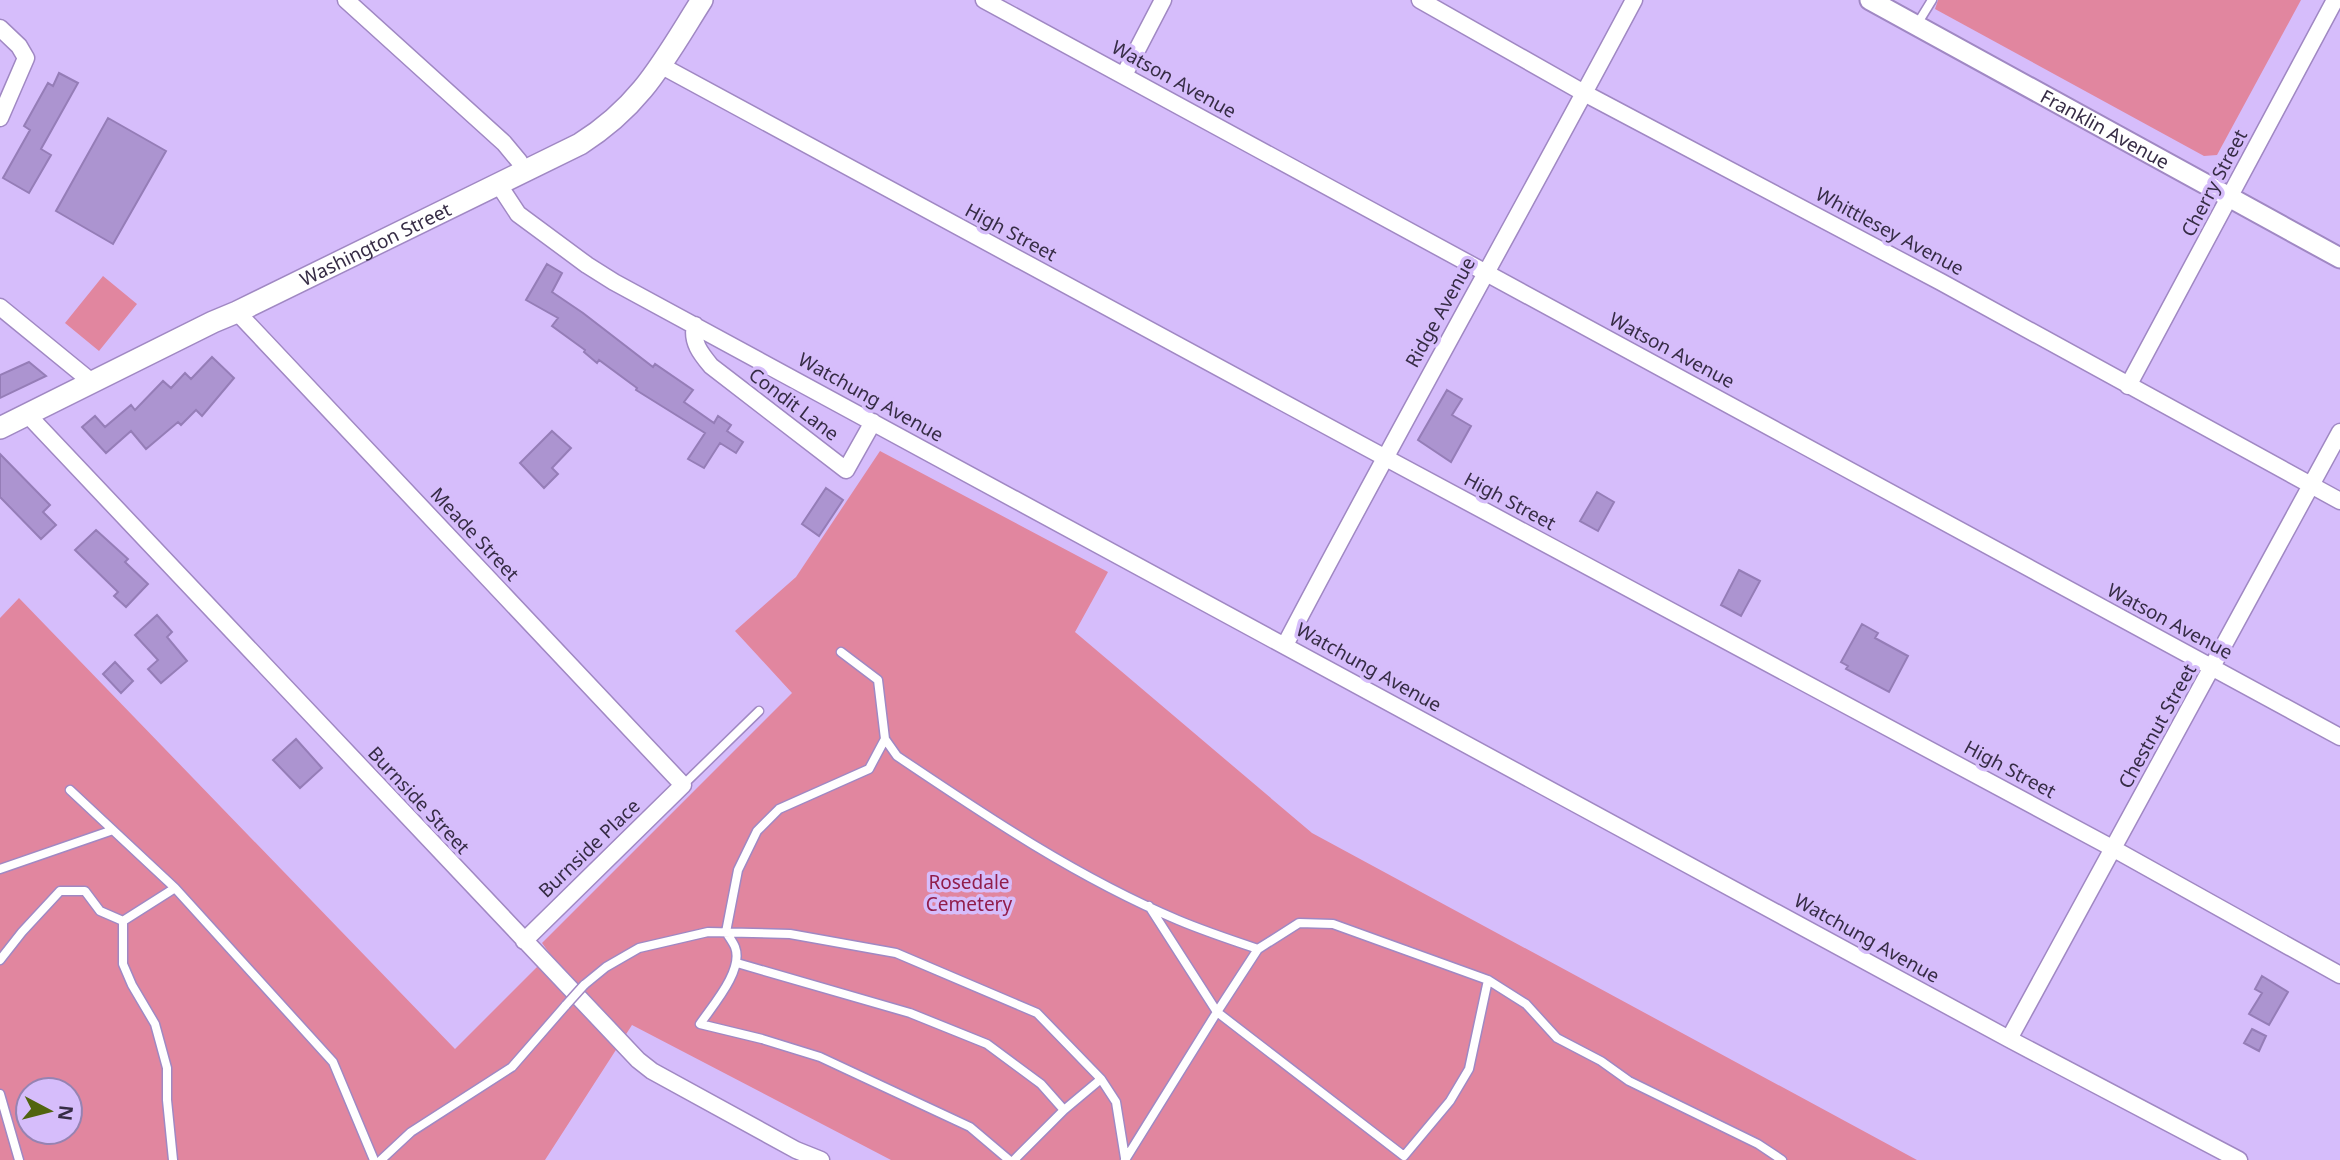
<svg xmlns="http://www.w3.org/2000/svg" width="2340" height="1160" font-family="'Noto Sans',sans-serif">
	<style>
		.green { fill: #e1869f; fill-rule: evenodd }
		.building { fill: #ac94d0; stroke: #957db7; stroke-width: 2 }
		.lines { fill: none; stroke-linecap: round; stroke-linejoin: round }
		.service-casing { stroke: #a088c3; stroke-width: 11 }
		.minor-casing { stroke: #a088c3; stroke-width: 19 }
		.tertiary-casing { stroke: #a088c3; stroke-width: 23 }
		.secondary-casing { stroke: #a088c3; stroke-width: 24 }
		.service { stroke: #fff; stroke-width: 8 }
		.minor { stroke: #fff; stroke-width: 16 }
		.tertiary { stroke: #fff; stroke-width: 19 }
		.secondary { stroke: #fff; stroke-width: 21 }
		.service-bridge-casing { stroke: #a088c3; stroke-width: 11; stroke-linecap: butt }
		.service-bridge { stroke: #fff; stroke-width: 8 }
		.labels { text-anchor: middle; stroke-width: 7; stroke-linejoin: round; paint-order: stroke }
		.street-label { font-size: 19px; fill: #362c45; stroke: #d6bdfb }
		.park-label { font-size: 19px; fill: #911d4b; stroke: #d6bdfb }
	</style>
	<rect width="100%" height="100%" fill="#d6bdfb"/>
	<path class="green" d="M1938,0H2301L2217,155L2204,156L1935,9Z
		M103,276L137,304L99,351L65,323Z
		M880,451L1108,572L1075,632L1312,833L1917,1160H891L632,1025L545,1160H0V618L19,598L455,1049L550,954L542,943L792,693L735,631L796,577ZM28,1090H70V1132H28Z"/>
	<path class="building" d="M59,73L78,83L41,149L51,155L29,193L3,178L30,130L24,126L48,83L53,86Z
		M108,118L166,151L113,244L56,211Z
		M547,264L562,273L552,292L583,313L653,367L655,364L693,390L684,402L714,423L718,416L731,425L727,431L743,442L736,453L720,443L704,468L688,459L705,433L636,390L637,388L599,360L597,363L584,352L585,350L552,326L558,318L526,300Z
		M212,357L234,378L202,416L196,410L181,425L178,422L146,449L131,431L106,453L82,427L95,416L105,427L131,405L135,410L163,381L171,388L185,373L191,379Z
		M29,362L46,376L0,398V375Z
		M1447,390L1462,399L1452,415L1471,426L1451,462L1418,440Z
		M552,431L571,448L552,468L558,474L544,488L520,463Z
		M0,454L50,505L43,512L56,525L41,539L0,497Z
		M826,488L843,500L819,536L802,524Z
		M1597,492L1614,502L1598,531L1580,521Z
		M96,530L128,559L125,562L148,584L126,607L114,596L118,592L75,550Z
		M1739,570L1760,581L1741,616L1721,605Z
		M157,615L172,632L167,637L187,661L161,683L148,669L158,660L135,635Z
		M1862,624L1878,633L1875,638L1908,656L1889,692L1846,669L1848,666L1841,662Z
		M115,662L133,681L121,693L103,674Z
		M296,739L322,768L300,788L273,760Z
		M2262,976L2288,992L2269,1025L2249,1014L2262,993L2255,989Z
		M2252,1029L2266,1036L2259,1051L2244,1043Z"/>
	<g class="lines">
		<g class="service-casing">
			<path id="service" d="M1916,26L1932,0
				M841,652L878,680L885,739L897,756C986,816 1078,878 1178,920C1204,931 1231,940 1258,949
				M885,739L869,769L779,809L757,831L738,870L726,932C729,937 733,942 735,947C744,970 713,1005 700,1024L762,1039L820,1057L970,1127L1009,1160
				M683,785L759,711
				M70,790L175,888L333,1062L374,1160
				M0,869L113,830
				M123,921V964L132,985L155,1024L167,1068V1100L173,1160
				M0,960L22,932L60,891H85L100,911L123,921L175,888
				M1488,980L1469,1069L1450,1101L1404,1156L1217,1012L1258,949L1299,923L1333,924L1488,980L1526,1004L1557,1038L1601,1061L1629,1081L1758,1144L1782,1160
				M584,985L606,967L639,948L708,932L790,934L896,953L1037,1013L1101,1079L1064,1110L1041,1084L987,1044L910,1013L737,963
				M1101,1079L1116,1102L1125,1158
				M0,1094L19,1160
				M381,1160L411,1132L512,1067L566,1005
				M1014,1160L1064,1110
				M1125,1160L1217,1012L1149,906"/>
		</g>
		<g class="minor-casing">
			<path id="minor" d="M346,0L504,143L519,161L524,173
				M984,0L2340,737
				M1420,0L1584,93L1941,282L2340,501
				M0,28L19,46L26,58L0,118
				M660,65L1371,450L2114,849L2340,975
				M1124,75L1163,0
				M499,185L518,214L587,265L614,282L2009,1039L2239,1160
				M0,307L93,383
				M237,312L683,785L524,941
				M695,325C691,342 701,354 711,366L846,470L873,422
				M2128,386L2335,0
				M27,414L638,1060L652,1071L796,1150L821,1160
				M1285,645C1399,428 1519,216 1634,0
				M2009,1039L2340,432"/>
		</g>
		<g class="tertiary-casing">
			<g id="tertiary">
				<path id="s1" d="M1870,0L2340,258"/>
			</g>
		</g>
		<g class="secondary-casing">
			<g id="secondary">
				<path id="s2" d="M0,428L213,322L237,312L580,144C642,105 664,60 702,0"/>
			</g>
		</g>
		<use href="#service" class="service"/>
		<use href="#minor" class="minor"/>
		<use href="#tertiary" class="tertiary"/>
		<use href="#secondary" class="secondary"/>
		<g class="service-bridge-casing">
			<path id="service-bridge" d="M566,1005L584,985"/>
		</g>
		<use href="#service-bridge" class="service-bridge"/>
	</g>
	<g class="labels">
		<g class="street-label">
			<text transform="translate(1174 79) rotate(29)" y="7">Watson Avenue</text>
			<text dy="7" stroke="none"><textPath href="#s1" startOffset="268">Franklin Avenue</textPath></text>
			<text transform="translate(2214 183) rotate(-62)" y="7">Cherry Street</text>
			<text transform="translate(1890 231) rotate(28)" y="7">Whittlesey Avenue</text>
			<text transform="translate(1011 232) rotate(28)" y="7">High Street</text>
			<text dy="7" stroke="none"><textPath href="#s2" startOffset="418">Washington Street</textPath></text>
			<text transform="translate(1440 312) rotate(-61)" y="7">Ridge Avenue</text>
			<text transform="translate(1672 350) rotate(28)" y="7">Watson Avenue</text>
			<text transform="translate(871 397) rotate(29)" y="7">Watchung Avenue</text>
			<text transform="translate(794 404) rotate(37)" y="7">Condit Lane</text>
			<text transform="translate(1510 501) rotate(28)" y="7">High Street</text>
			<text transform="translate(475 534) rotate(47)" y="7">Meade Street</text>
			<text transform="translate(2170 621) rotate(28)" y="7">Watson Avenue</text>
			<text transform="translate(1369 667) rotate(29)" y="7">Watchung Avenue</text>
			<text transform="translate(2157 726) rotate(-61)" y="7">Chestnut Street</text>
			<text transform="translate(2010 769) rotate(28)" y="7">High Street</text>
			<text transform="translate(419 800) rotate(47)" y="7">Burnside Street</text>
			<text transform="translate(589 848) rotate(-44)" y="7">Burnside Place</text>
			<text transform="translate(1867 938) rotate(29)" y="7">Watchung Avenue</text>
		</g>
		<g class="park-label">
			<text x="969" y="889">Rosedale<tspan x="969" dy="22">Cemetery</tspan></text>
		</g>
	</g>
	<g transform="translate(49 1111) rotate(97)"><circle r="33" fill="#d6bdfb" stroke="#9683b2" stroke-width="2"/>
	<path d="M0-5L12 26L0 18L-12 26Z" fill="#51640f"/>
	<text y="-10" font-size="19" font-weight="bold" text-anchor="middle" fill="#362c45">N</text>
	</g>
</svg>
